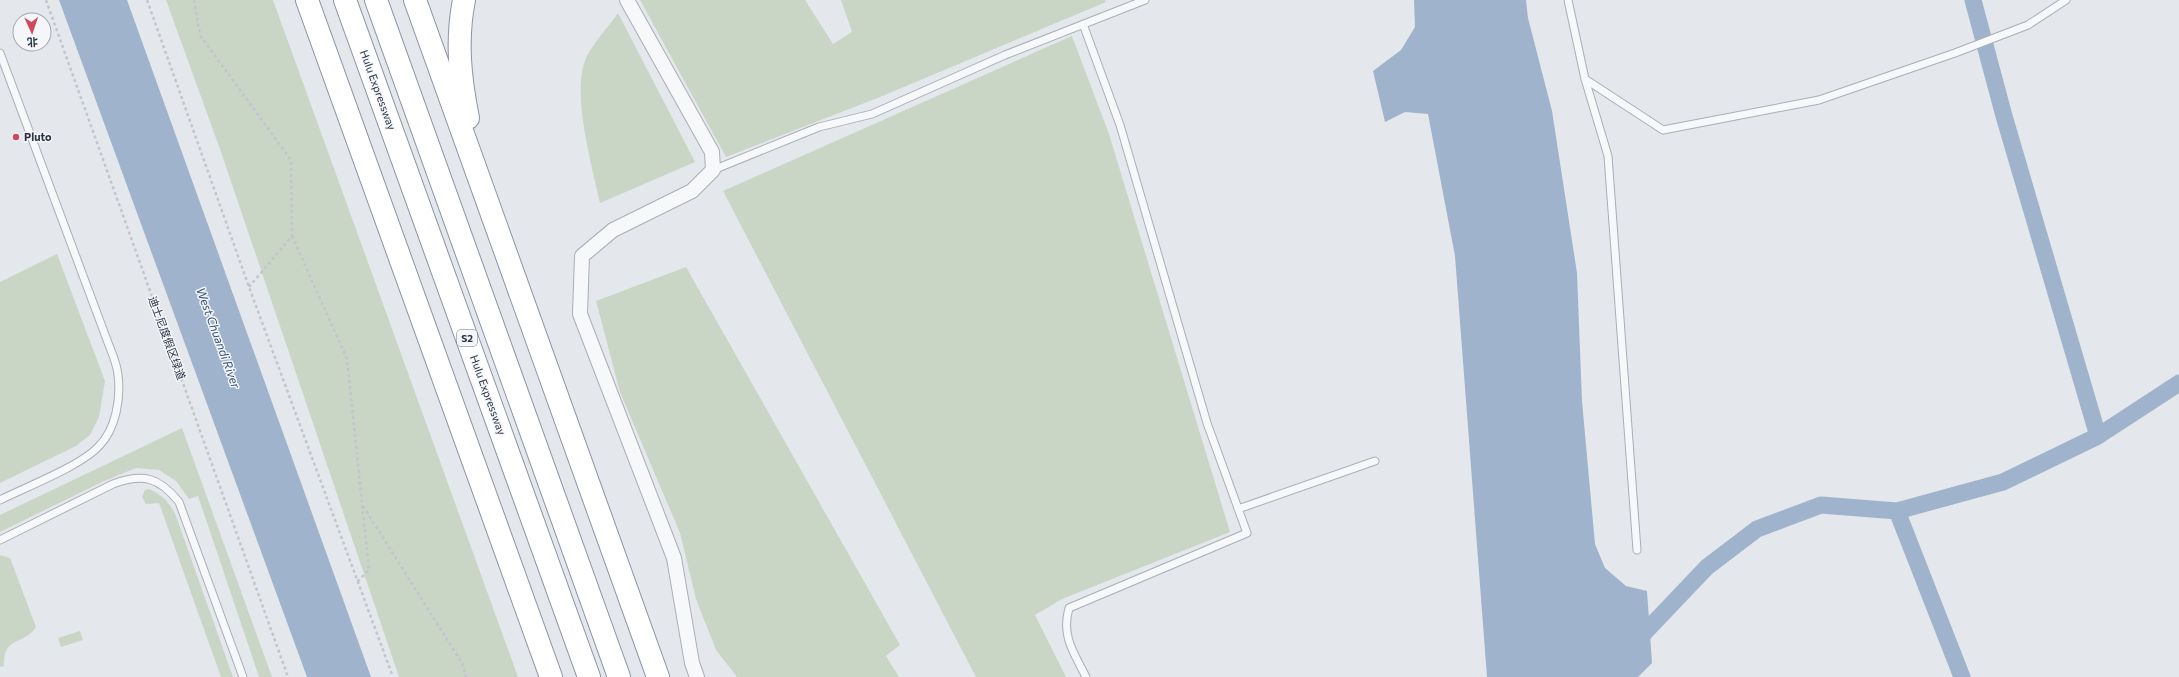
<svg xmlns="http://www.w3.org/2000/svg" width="2179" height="677" font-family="Commissioner,'Noto Sans SC',sans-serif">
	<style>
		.green { fill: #c9d6c5 }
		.water { fill: #9fb4cc }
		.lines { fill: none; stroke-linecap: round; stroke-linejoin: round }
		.canal { stroke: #9fb4cc; stroke-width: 17 }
		.service-casing { stroke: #a9aeb7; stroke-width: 9 }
		.minor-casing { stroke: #a9aeb7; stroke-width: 16 }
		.motorway-casing { stroke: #8b94a3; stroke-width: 24 }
		.path { stroke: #c2c5cb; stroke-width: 2.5; stroke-dasharray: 3 3; stroke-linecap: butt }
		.service { stroke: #f7f8fa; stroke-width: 7 }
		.minor { stroke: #f7f8fa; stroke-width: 14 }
		.motorway { stroke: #fff; stroke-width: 22 }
		.poi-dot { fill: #d1495b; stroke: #f4f6f9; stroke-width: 1.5 }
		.labels { text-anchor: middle; stroke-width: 3; stroke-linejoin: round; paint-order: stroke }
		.shield { fill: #f4f6f9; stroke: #676e7b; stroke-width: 1 }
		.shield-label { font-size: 10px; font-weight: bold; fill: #2b3445 }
		.street-label { font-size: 11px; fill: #2b3445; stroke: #f4f6f9 }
		.poi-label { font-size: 11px; font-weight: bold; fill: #2b3445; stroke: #f4f6f9; text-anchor: start }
		.water-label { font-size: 12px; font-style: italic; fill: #34527a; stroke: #f4f6f9 }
	</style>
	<rect width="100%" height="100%" fill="#e4e7ec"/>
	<path class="green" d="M166,0H273L518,677H399L221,152Z
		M640,0H805L833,44L852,32L841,0H1105L1106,2L880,97L726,157Z
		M618,13L695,162L600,203C592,166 571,93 586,58C594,42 608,27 618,13Z
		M1072,36L1109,134L1230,532L1062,599L1035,615L1066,677H976L723,191Z
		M57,254L105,381L99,417L90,435L76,446L0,483V282Z
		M686,267L900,645L886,656L899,677H737L716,650L696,599L680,533L620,392L596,301Z
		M182,428L272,677H259L198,496L189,499L176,481L159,470L136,468L104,481L0,532V515Z
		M149,489C162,494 170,503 176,516L233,677H221L159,503L146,504L142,497L145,490Z
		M0,555L10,558L36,627C24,646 3,635 4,666L0,667Z
		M80,631L83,640L61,647L58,638Z"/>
	<path class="water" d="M59,0H127L371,677H307Z
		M1414,0H1526L1528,18L1552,111L1577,273L1582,401L1595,544L1605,568L1626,586L1647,591L1652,663L1638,677H1487L1455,256L1428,114L1405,112L1385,122L1373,71L1401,50L1415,27Z"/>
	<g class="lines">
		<path class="canal" d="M1973,0L2004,116L2098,436
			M1897,511L1962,677
			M1611,677L1628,650L1707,567L1757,529L1821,505L1897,511L2003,482L2098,436L2179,383"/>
		<g class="service-casing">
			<path id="service" d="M1568,0L1585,79L1608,156L1637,550
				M1083,24L1120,125L1207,423L1247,533L1069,608C1061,636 1074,653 1086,677
				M0,53L107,340C111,351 117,363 118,375C121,398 116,429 99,446C81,466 26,487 0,500
				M1585,79L1663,130L1819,100L1955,53L2028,25L2066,0
				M713,170L819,127L872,114L1005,55L1145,0
				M1238,509L1375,461
				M0,540L113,484C143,473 159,477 179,502L243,677"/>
		</g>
		<g class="minor-casing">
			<path id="minor" d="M627,0L712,152L713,170L692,191L613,230L582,256L580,314L674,558L692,663L697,677"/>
		</g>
		<g class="motorway-casing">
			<path id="motorway" d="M307,0L551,677
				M345,0L589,677
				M376,0L619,677
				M415,0L658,677
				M464,0C456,40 460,78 468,118"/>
		</g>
		<path class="path" d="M46,0L288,677
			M147,0L249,287L393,677
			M194,0L200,35L291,160L292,236L249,287
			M292,236L347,359L369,570L357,582
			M363,506L462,663L466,677"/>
		<use href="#service" class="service"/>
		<use href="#minor" class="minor"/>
		<use href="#motorway" class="motorway"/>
	</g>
	<circle class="poi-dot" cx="16" cy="137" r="4"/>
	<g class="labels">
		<rect class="shield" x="457" y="330" width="20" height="16" rx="3"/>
		<g class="shield-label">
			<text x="467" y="342">S2</text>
		</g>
		<g class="street-label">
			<text transform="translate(378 90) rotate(70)" y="4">Hulu Expressway</text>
			<text transform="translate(167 338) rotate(70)" y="4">迪士尼度假区绿道</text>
			<text transform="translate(488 395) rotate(70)" y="4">Hulu Expressway</text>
		</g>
		<g class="poi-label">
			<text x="24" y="141">Pluto</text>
		</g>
		<g class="water-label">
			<text transform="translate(218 338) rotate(70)" y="4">West Chuandi River</text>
		</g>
	</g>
	<g transform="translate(32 32) rotate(177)"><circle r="19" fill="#f4f6f9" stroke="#a4a8b1"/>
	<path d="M0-3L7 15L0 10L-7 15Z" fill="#d1495b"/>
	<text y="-6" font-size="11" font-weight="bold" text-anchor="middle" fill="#2b3445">北</text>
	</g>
</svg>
